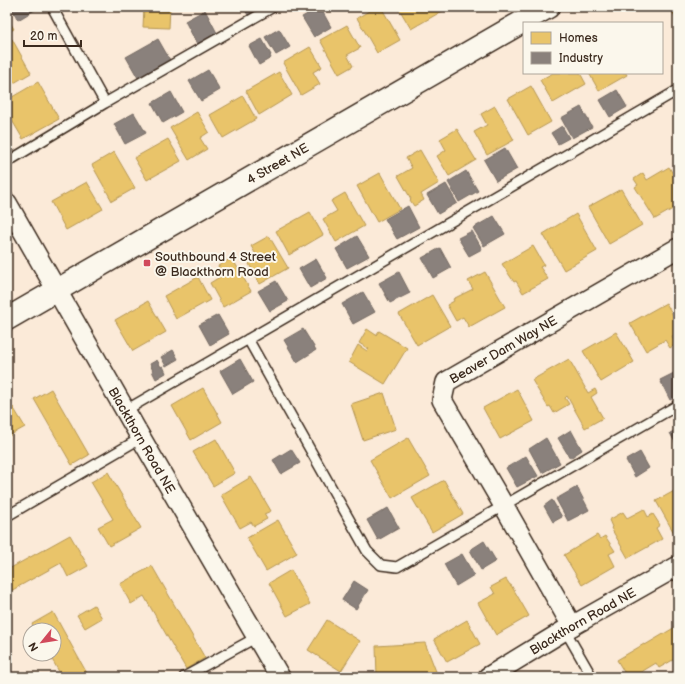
<svg xmlns="http://www.w3.org/2000/svg" width="685" height="684" font-family="'Balsamiq Sans',sans-serif">
	<style>
		.homes { fill: #e9c46a; stroke: #b59653 }
		.industry { fill: #8a817c; stroke: #726760 }
		.lines { fill: none; stroke-linecap: round; stroke-linejoin: round }
		.lane-casing { stroke: #3b2a1e; stroke-width: 12 }
		.street-casing { stroke: #3b2a1e; stroke-width: 22 }
		.secondary-casing { stroke: #3b2a1e; stroke-width: 25 }
		.lane { stroke: #fbf7ec; stroke-width: 9 }
		.street { stroke: #fbf7ec; stroke-width: 19 }
		.secondary { stroke: #fbf7ec; stroke-width: 22 }
		.poi-dot { fill: #d1495b; stroke: #fbf7ec; stroke-width: 1.5 }
		.labels { text-anchor: middle; stroke-width: 4; stroke-linejoin: round; paint-order: stroke }
		.street-label { font-size: 13px; fill: #3b2a1e; stroke: #fbf7ec }
		.poi-label { font-size: 13px; fill: #3b2a1e; stroke: #fbf7ec; text-anchor: start }
	</style>
	<rect width="100%" height="100%" fill="#fbead8"/>
	<filter id="ink" filterUnits="userSpaceOnUse"><feTurbulence type="fractalNoise" baseFrequency=".025" numOctaves="2"/><feDisplacementMap in="SourceGraphic" scale="8" xChannelSelector="R" yChannelSelector="G"/><feConvolveMatrix kernelMatrix="1 2 1 2 8 2 1 2 1" color-interpolation-filters="sRGB"/></filter>
	<g filter="url(#ink)">
		<path class="homes" d="M144,7H170L169,28L143,27Z
			M376,7H381L400,40L377,53L357,18Z
			M398,7H442L444,10L411,29Z
			M669,7H678V21Z
			M7,18L14,29L7,33Z
			M347,25L360,48L347,55L353,66L339,74L320,40Z
			M12,39L31,73L7,87V42Z
			M310,47L322,67L313,72L320,84L301,95L283,63Z
			M279,72L292,95L259,115L246,91Z
			M553,73H580L586,84L553,103L540,80Z
			M589,73H626L627,75L599,91Z
			M38,82L59,119L23,139L7,112V100Z
			M531,86L551,122L528,135L508,99Z
			M243,96L256,119L223,138L210,115Z
			M495,106L514,140L487,155L474,132L487,125L481,114Z
			M197,112L209,132L200,138L207,149L189,160L170,128Z
			M457,129L476,160L449,176L437,156L446,150L440,139Z
			M168,139L181,161L147,180L134,158Z
			M420,150L439,183L421,194L424,200L414,206L410,200L411,199L398,176L412,168L406,158Z
			M114,152L135,188L112,201L92,165Z
			M669,167L678,182V206L655,219L635,187L638,185L634,179L643,173L647,180Z
			M380,173L400,209L377,222L357,186Z
			M87,182L103,209L66,230L51,202Z
			M621,189L642,225L609,244L588,207Z
			M345,193L364,226L336,242L323,219L337,211L331,201Z
			M310,212L323,235L289,255L276,231Z
			M576,214L597,251L564,270L543,234Z
			M269,236L288,268L260,284L249,264L258,258L251,246Z
			M533,246L544,265L540,267L548,279L523,293L516,281L514,282L502,264Z
			M232,258L251,291L223,307L210,283L223,275L218,266Z
			M485,272L505,307L469,327L463,317L456,321L447,305L454,301L453,299L473,289L468,281Z
			M198,277L210,300L176,319L164,296Z
			M432,295L450,326L417,345L399,314Z
			M148,301L166,332L133,351L115,320Z
			M666,303L678,324V333L672,336L676,344L670,348L665,340L646,351L630,323Z
			M367,329L376,335L379,331L407,348L385,384L349,362L358,345L367,351L369,349L359,343Z
			M616,332L634,362L601,382L583,351Z
			M569,359L588,393L595,389L597,393L591,397L603,418L585,428L567,396L565,398L569,404L554,413L550,406L548,407L532,380Z
			M203,388L222,422L191,440L172,406Z
			M51,389L89,455L72,465L34,399Z
			M517,389L534,421L500,439L483,408Z
			M384,393L396,429L363,440L351,404Z
			M13,407L25,427L7,437V411Z
			M408,438L430,476L392,498L370,460Z
			M216,439L235,473L213,486L193,452Z
			M108,472L141,528L109,546L98,527L113,519L91,482Z
			M251,477L271,511L264,514L267,519L254,526L251,522L240,528L221,495Z
			M444,480L463,514L432,532L412,498Z
			M678,489V530L674,533L656,501Z
			M644,509L648,517L653,514L660,525L656,528L662,539L628,558L611,528L612,527L609,520L623,512L627,518Z
			M278,520L297,553L266,571L247,538Z
			M70,535L88,566L68,577L61,563L7,593V570Z
			M597,535L600,539L605,536L615,551L609,554L615,566L582,585L564,555Z
			M152,566L205,658L186,669L144,596L131,604L120,584Z
			M291,570L310,604L287,616L269,583Z
			M506,579L510,585H511L529,616L496,635L478,603L495,594L491,587Z
			M94,605L102,618L85,628L77,615Z
			M53,612L89,677H62L49,654H54V630H36L32,624Z
			M327,620L360,641L341,671L308,650Z
			M467,620L480,644L447,662L434,639Z
			M678,622V657L659,668L656,663L633,677H627L617,660L644,644L645,645L677,626L675,624Z
			M425,643L437,674L426,677H377L376,646Z"/>
		<path class="industry" d="M11,7H37L38,8L18,20Z
			M243,7H262L248,15Z
			M320,7L331,27L314,37L302,17Z
			M205,10L217,33L197,44L185,21Z
			M279,29L290,47L276,55L265,37Z
			M158,39L170,60L138,78L126,57Z
			M262,39L271,55L270,56L271,58L259,65L249,46Z
			M208,70L220,90L201,101L189,81Z
			M617,90L627,107L610,117L600,100Z
			M171,92L182,112L163,123L152,103Z
			M581,107L592,127L572,138L561,118Z
			M134,113L146,133L125,144L114,124Z
			M562,126L569,138L558,144L551,133Z
			M505,148L517,169L496,181L484,160Z
			M466,171L478,191L459,202L448,182Z
			M446,184L457,203L438,214L427,195Z
			M408,206L419,227L397,239L385,219Z
			M494,216L505,234L484,246L473,228Z
			M472,231L482,249L469,256L458,238Z
			M357,236L369,256L347,268L336,249Z
			M440,248L451,268L433,278L422,258Z
			M316,259L327,278L310,288L299,269Z
			M399,272L410,293L390,303L379,283Z
			M276,281L288,301L270,311L258,291Z
			M363,292L375,312L353,324L342,304Z
			M218,315L229,334L210,345L199,325Z
			M303,329L316,350L297,362L284,340Z
			M173,350L178,359L166,366L161,357Z
			M240,359L253,382L233,394L220,371Z
			M157,360L161,367L163,366L166,373L156,379L152,371H153L150,364Z
			M678,371V396L670,400L660,380Z
			M678,429V448L670,433Z
			M571,430L582,450L570,458L558,438Z
			M546,438L560,463L542,473L529,449Z
			M291,449L300,463L281,474L273,460Z
			M640,452L649,468L635,477L626,460Z
			M526,456L538,476L517,487L506,468Z
			M577,487L589,510L568,521L556,499Z
			M552,500L562,517L553,522L544,506Z
			M388,508L399,528L378,540L367,520Z
			M484,541L496,561L481,570L470,550Z
			M462,554L474,575L456,586L444,564Z
			M354,581L368,590L356,609L342,600Z"/>
		<g class="lines">
			<g class="lane-casing">
				<path id="lane" d="M52,7L105,103
					M7,162L105,103L273,7
					M248,339L367,551L381,565L397,567L678,405
					M126,410L678,90
					M7,516L141,438
					M565,630L592,677
					M184,677L257,637"/>
			</g>
			<g class="street-casing">
				<g id="street">
					<path id="s1" d="M7,203L141,438L280,677"/>
					<path id="s2" d="M572,626L504,506L442,400L446,382L678,248"/>
					<path id="s3" d="M488,677L565,630L678,566"/>
				</g>
			</g>
			<g class="secondary-casing">
				<g id="secondary">
					<path id="s4" d="M7,319L548,7"/>
				</g>
			</g>
			<use href="#lane" class="lane"/>
			<use href="#street" class="street"/>
			<use href="#secondary" class="secondary"/>
		</g>
	</g>
	<rect class="poi-dot" x="143" y="259" width="8" height="8" rx="2"/>
	<g class="labels">
		<g class="street-label">
			<text dy="5" stroke="none"><textPath href="#s4" startOffset="312">4 Street NE</textPath></text>
			<text dy="5" stroke="none"><textPath href="#s2" startOffset="345">Beaver Dam Way NE</textPath></text>
			<text dy="5" stroke="none"><textPath href="#s1" startOffset="273">Blackthorn Road NE</textPath></text>
			<text dy="5" stroke="none"><textPath href="#s3" startOffset="110">Blackthorn Road NE</textPath></text>
		</g>
		<g class="poi-label">
			<text x="155" y="261">Southbound 4 Street<tspan x="155" dy="15">@ Blackthorn Road</tspan></text>
		</g>
	</g>
	<rect width="685" height="684" fill="none" stroke="#fbf7ec" stroke-width="24"/>
	<rect x="12" y="12" width="661" height="660" fill="none" stroke="#3b2a1e" stroke-width="1.5" filter="url(#ink)"/>
	<rect x="523" y="22" width="140" height="52" fill="#fbf7ec" stroke="#aea59a"/>
	<rect x="531" y="32" width="20" height="12" fill="#e9c46a" stroke="#aea59a"/>
	<text x="559" y="42" font-size="12" fill="#3b2a1e">Homes</text>
	<rect x="531" y="52" width="20" height="12" fill="#8a817c" stroke="#aea59a"/>
	<text x="559" y="62" font-size="12" fill="#3b2a1e">Industry</text>
	<g transform="translate(42 642) rotate(240)"><circle r="19" fill="#fbf7ec" stroke="#aea59a"/>
	<path d="M0-3L7 15L0 10L-7 15Z" fill="#d1495b"/>
	<text y="-6" font-size="11" font-weight="bold" text-anchor="middle" fill="#3b2a1e">N</text>
	</g>
	<path d="M24 40v6h57v-6" fill="none" stroke="#3b2a1e" stroke-width="2"/>
	<text x="30" y="40" font-size="12" fill="#3b2a1e" stroke="#fbf7ec" stroke-width="3" paint-order="stroke">20 m</text>
</svg>
